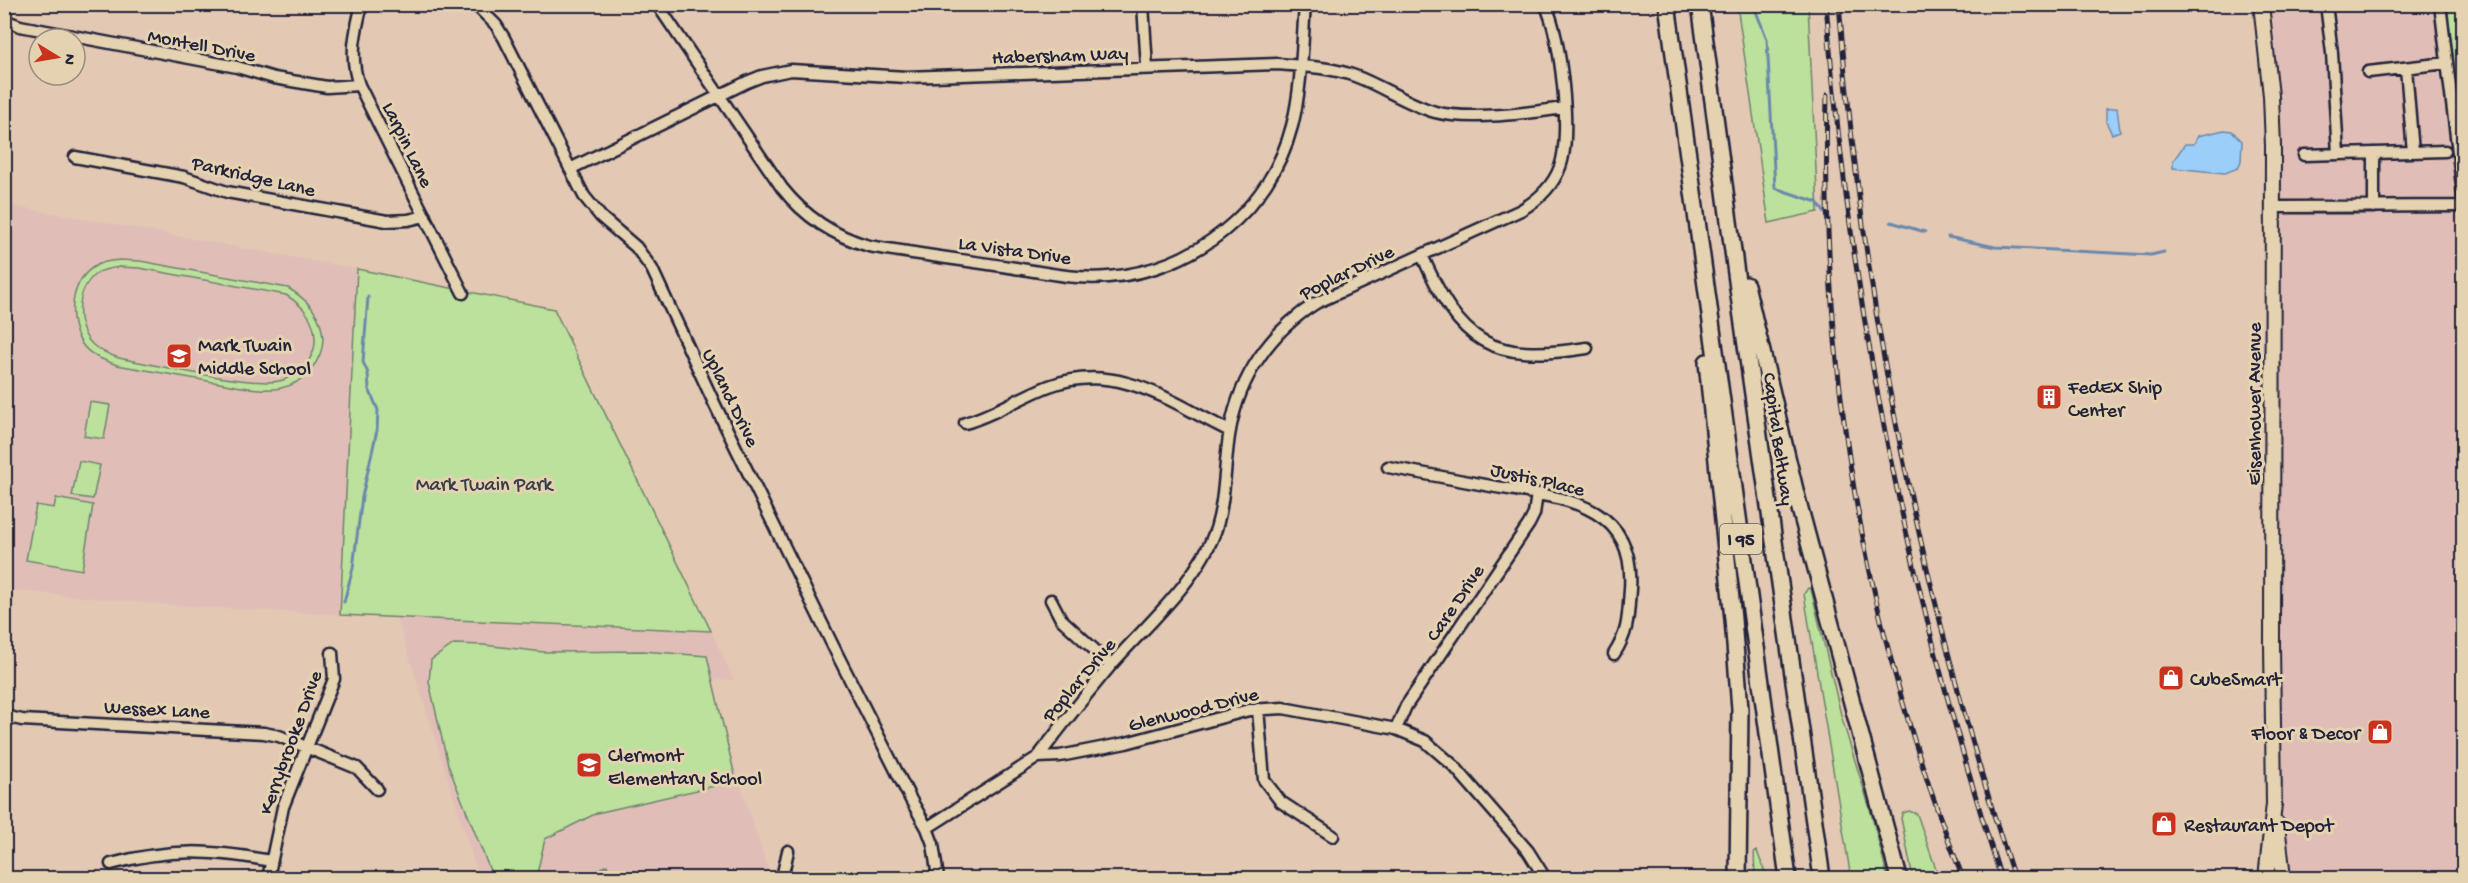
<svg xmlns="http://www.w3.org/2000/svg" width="2468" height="883" font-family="'Gochi Hand',sans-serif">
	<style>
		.built { fill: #e0beb7 }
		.green { fill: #bbe19c; stroke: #6e826c; stroke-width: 1.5; fill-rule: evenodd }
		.water { fill: #9bcef8; stroke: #6b89ac; stroke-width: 1.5 }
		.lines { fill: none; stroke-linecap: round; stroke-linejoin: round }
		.stream { stroke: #6b89ac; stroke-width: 3 }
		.minor-casing { stroke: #22223b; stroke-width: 15 }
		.major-casing { stroke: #22223b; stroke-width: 18 }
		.highway-casing { stroke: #22223b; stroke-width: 20 }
		.minor { stroke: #e5d2b0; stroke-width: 10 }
		.major { stroke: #e5d2b0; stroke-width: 14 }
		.highway { stroke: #e5d2b0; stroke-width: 15 }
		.rail-casing { stroke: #22223b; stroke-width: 5 }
		.rail { stroke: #e5d2b0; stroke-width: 3; stroke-dasharray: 9; stroke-linecap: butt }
		.labels { text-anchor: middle; stroke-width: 6; stroke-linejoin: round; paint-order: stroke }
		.shield { fill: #e5d2b0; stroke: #5c575e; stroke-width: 1.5 }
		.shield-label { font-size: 18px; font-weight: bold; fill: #22223b }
		.street-label { font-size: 20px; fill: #22223b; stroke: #e5d2b0 }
		.poi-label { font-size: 20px; fill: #22223b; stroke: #e5d2b0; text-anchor: start }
		.park-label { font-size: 20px; fill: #393f4a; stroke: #e5d2b0 }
	</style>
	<rect width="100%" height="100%" fill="#e3c9b3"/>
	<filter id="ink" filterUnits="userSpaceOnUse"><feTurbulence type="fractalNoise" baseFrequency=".0167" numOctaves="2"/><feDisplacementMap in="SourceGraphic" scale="12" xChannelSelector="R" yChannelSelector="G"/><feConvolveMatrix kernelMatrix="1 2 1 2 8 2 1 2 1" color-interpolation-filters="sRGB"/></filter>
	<g filter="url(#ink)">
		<path class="built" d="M2260,5H2447L2464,142L2463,878H2281L2274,804L2273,193Z
			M4,204L357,269L340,615L170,605L5,590Z
			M397,618L711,631L734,680L706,679L771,878H479Z"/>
		<path class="green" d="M1737,5H1808L1818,212L1769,223Z
			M2447,5H2463V142Z
			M120,260L140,261L288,288C308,300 322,315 323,339C323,361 303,384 281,388C258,392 231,385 208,381C178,376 147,370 117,365C104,360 90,356 82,344C66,320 70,279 97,265C104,261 112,261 120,260ZM120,267L139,268L286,295C302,305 315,318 315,339C316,357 301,374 283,380C258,389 151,364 119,358C110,355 101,352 93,345C74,327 75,289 97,273C104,269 112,268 120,267Z
			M357,269L554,309L711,631L340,615Z
			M90,402L110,405L104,439L84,436Z
			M79,461L100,465L93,499L72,496Z
			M56,498L93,505L82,570L26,560L36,505L54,508Z
			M1808,588L1811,589L1842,719L1870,809L1888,878H1851L1804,594Z
			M454,644L484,645L544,652L643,651L707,656L736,781L597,813L545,839L536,878H493L448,765L429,682L431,660Z
			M1909,811L1917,814L1939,878H1913L1901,818L1903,813Z
			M1757,851L1767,878H1755L1754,852Z
			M607,865L611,878H581Z"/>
		<path class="water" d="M2117,108L2120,131L2112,134L2106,122V109Z
			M2224,130L2232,131L2242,141L2241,161L2238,168L2225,173L2173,168V161L2185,144H2194L2198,136Z"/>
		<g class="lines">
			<path class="stream" d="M1753,4L1767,39L1775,188L1817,202L1829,219
				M1891,222L1925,232
				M1948,237L1995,247L2151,255L2164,252
				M344,602L353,568L362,497L377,430L378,410L369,389L368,373L363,362L368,297"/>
			<g class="minor-casing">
				<path id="minor" d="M362,4C355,33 349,57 359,85L463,293
					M475,4L496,25L504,38L584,196L601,217L636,247L652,269L715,405L836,652L911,800L927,828L933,844L938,878
					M657,4L782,188C805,217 834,236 869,246C916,254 962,260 1009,267C1041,272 1075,280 1108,277C1194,271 1270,210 1292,126C1302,87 1302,45 1305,4
					M1143,4L1147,68
					M2326,4L2332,53L2338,154
					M2440,4L2464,202
					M4,20L20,26L237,67L274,78L327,87L359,85
					M2406,68L2413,152
					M2368,72L2447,63
					M2304,155L2445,151
					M75,157L184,177L227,192L387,221L408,220L425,216
					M570,169L747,82L762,76L791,70L906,77L1277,64C1303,66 1330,67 1355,76C1382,86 1407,104 1435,112C1469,121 1529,113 1564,108
					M2273,207L2464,206
					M2374,207V153
					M1422,255C1461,344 1490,363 1587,348
					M965,423C994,415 1020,397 1049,386C1119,361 1170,402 1230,431
					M1388,467C1424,474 1460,480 1496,487C1561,498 1636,502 1630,589C1628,616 1629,631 1614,654
					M1051,600L1061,619L1111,665
					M1258,709L1264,780L1281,802L1333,836
					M4,716L22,720L264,733L279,736L357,768L377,789
					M1396,729L1406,706L1529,524L1534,514L1537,494
					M1038,757C1061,726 1086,695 1111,665C1147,624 1198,581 1216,529C1226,496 1224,463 1230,430C1240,376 1270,332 1316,303L1521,210C1538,200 1553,186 1560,167C1572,135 1561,35 1545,4
					M927,828L1038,757L1060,756L1126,743L1249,710L1283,708L1396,729L1425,741L1454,766L1528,851L1545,878
					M111,864C170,848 211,850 271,861
					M268,878L283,807L334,679L332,653
					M785,878L783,873L788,851"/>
			</g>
			<g class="major-casing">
				<path id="major" d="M2261,4L2271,96L2273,146L2272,644L2274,804L2266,878
					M2277,824L2283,878"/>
			</g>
			<g class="highway-casing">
				<path id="highway" d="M1667,4L1788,878
					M1700,4L1739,296L1822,878
					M1746,285L1796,494L1899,878
					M1707,362L1733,619L1740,709L1738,878"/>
			</g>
			<use href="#minor" class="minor"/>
			<use href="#major" class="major"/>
			<use href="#highway" class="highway"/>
			<g class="rail-casing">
				<path id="rail" d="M1826,4C1849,300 1910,596 2001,878
					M1839,4C1862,300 1922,596 2014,878
					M1827,95C1821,369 1862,623 1963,878"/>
			</g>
			<use href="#rail" class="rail"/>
		</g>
	</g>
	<defs>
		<g id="school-square" transform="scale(1.35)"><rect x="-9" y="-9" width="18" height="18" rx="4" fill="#c8321e" stroke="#e5d2b0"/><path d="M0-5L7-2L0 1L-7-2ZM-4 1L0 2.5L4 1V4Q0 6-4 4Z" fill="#fff"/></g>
		<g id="building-square" transform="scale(1.35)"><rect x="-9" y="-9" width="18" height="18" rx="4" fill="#c8321e" stroke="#e5d2b0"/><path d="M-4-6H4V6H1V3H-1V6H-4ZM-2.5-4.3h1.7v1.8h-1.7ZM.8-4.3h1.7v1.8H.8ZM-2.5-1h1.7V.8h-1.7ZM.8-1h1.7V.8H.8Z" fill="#fff"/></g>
		<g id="shop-square" transform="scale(1.35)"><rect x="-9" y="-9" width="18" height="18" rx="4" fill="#c8321e" stroke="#e5d2b0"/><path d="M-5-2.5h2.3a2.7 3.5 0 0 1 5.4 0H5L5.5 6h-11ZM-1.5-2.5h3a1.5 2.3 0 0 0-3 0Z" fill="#fff"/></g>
	</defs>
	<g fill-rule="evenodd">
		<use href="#school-square" x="179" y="356"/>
		<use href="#building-square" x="2049" y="397"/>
		<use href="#shop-square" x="2171" y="678"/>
		<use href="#shop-square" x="2380" y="732"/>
		<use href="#school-square" x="589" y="765"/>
		<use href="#shop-square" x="2164" y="824"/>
	</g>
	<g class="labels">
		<rect class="shield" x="1720" y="524" width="42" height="30" rx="4.5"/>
		<g class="shield-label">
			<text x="1741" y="545">I 95</text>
		</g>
		<g class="street-label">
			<text transform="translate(202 44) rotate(11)" y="7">Montell Drive</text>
			<text transform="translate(1060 54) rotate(-2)" y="7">Habersham Way</text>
			<text transform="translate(409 144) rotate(64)" y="7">Larpin Lane</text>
			<text transform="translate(254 175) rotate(13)" y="7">Parkridge Lane</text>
			<text transform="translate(1015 249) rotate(8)" y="7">La Vista Drive</text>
			<text transform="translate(1346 271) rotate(-26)" y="7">Poplar Drive</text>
			<text transform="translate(732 397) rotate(64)" y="7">Upland Drive</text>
			<text transform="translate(2253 404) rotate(-90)" y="7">Eisenhower Avenue</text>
			<text transform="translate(1780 439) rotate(82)" y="7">Capital Beltway</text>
			<text transform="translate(1538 478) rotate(13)" y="7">Justis Place</text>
			<text transform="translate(1454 602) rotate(-56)" y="7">Care Drive</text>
			<text transform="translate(1078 679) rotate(-50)" y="7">Poplar Drive</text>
			<text transform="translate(157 708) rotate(3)" y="7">Wessex Lane</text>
			<text transform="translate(1193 708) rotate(-14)" y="7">Glenwood Drive</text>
			<text transform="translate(289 742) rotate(-70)" y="7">Kerrybrooke Drive</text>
		</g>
		<g class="poi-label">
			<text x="198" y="351">Mark Twain<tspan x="198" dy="23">Middle School</tspan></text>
			<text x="2068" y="393">FedEx Ship<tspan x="2068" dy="23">Center</tspan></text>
			<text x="2190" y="685">CubeSmart</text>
			<text x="2360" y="739" text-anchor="end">Floor &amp; Decor</text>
			<text x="608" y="761">Clermont<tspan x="608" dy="23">Elementary School</tspan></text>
			<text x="2184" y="831">Restaurant Depot</text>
		</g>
		<g class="park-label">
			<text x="484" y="490">Mark Twain Park</text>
		</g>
	</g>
	<rect width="2468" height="883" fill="none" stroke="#e5d2b0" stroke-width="24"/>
	<rect x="12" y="12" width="2444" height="859" fill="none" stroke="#22223b" stroke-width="2" filter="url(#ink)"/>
	<g transform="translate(57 57) rotate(101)"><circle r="28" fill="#e5d2b0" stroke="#978c81" stroke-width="1.5"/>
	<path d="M0-4.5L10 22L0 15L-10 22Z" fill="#c8321e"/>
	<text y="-9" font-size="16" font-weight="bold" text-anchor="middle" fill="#22223b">N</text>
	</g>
</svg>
